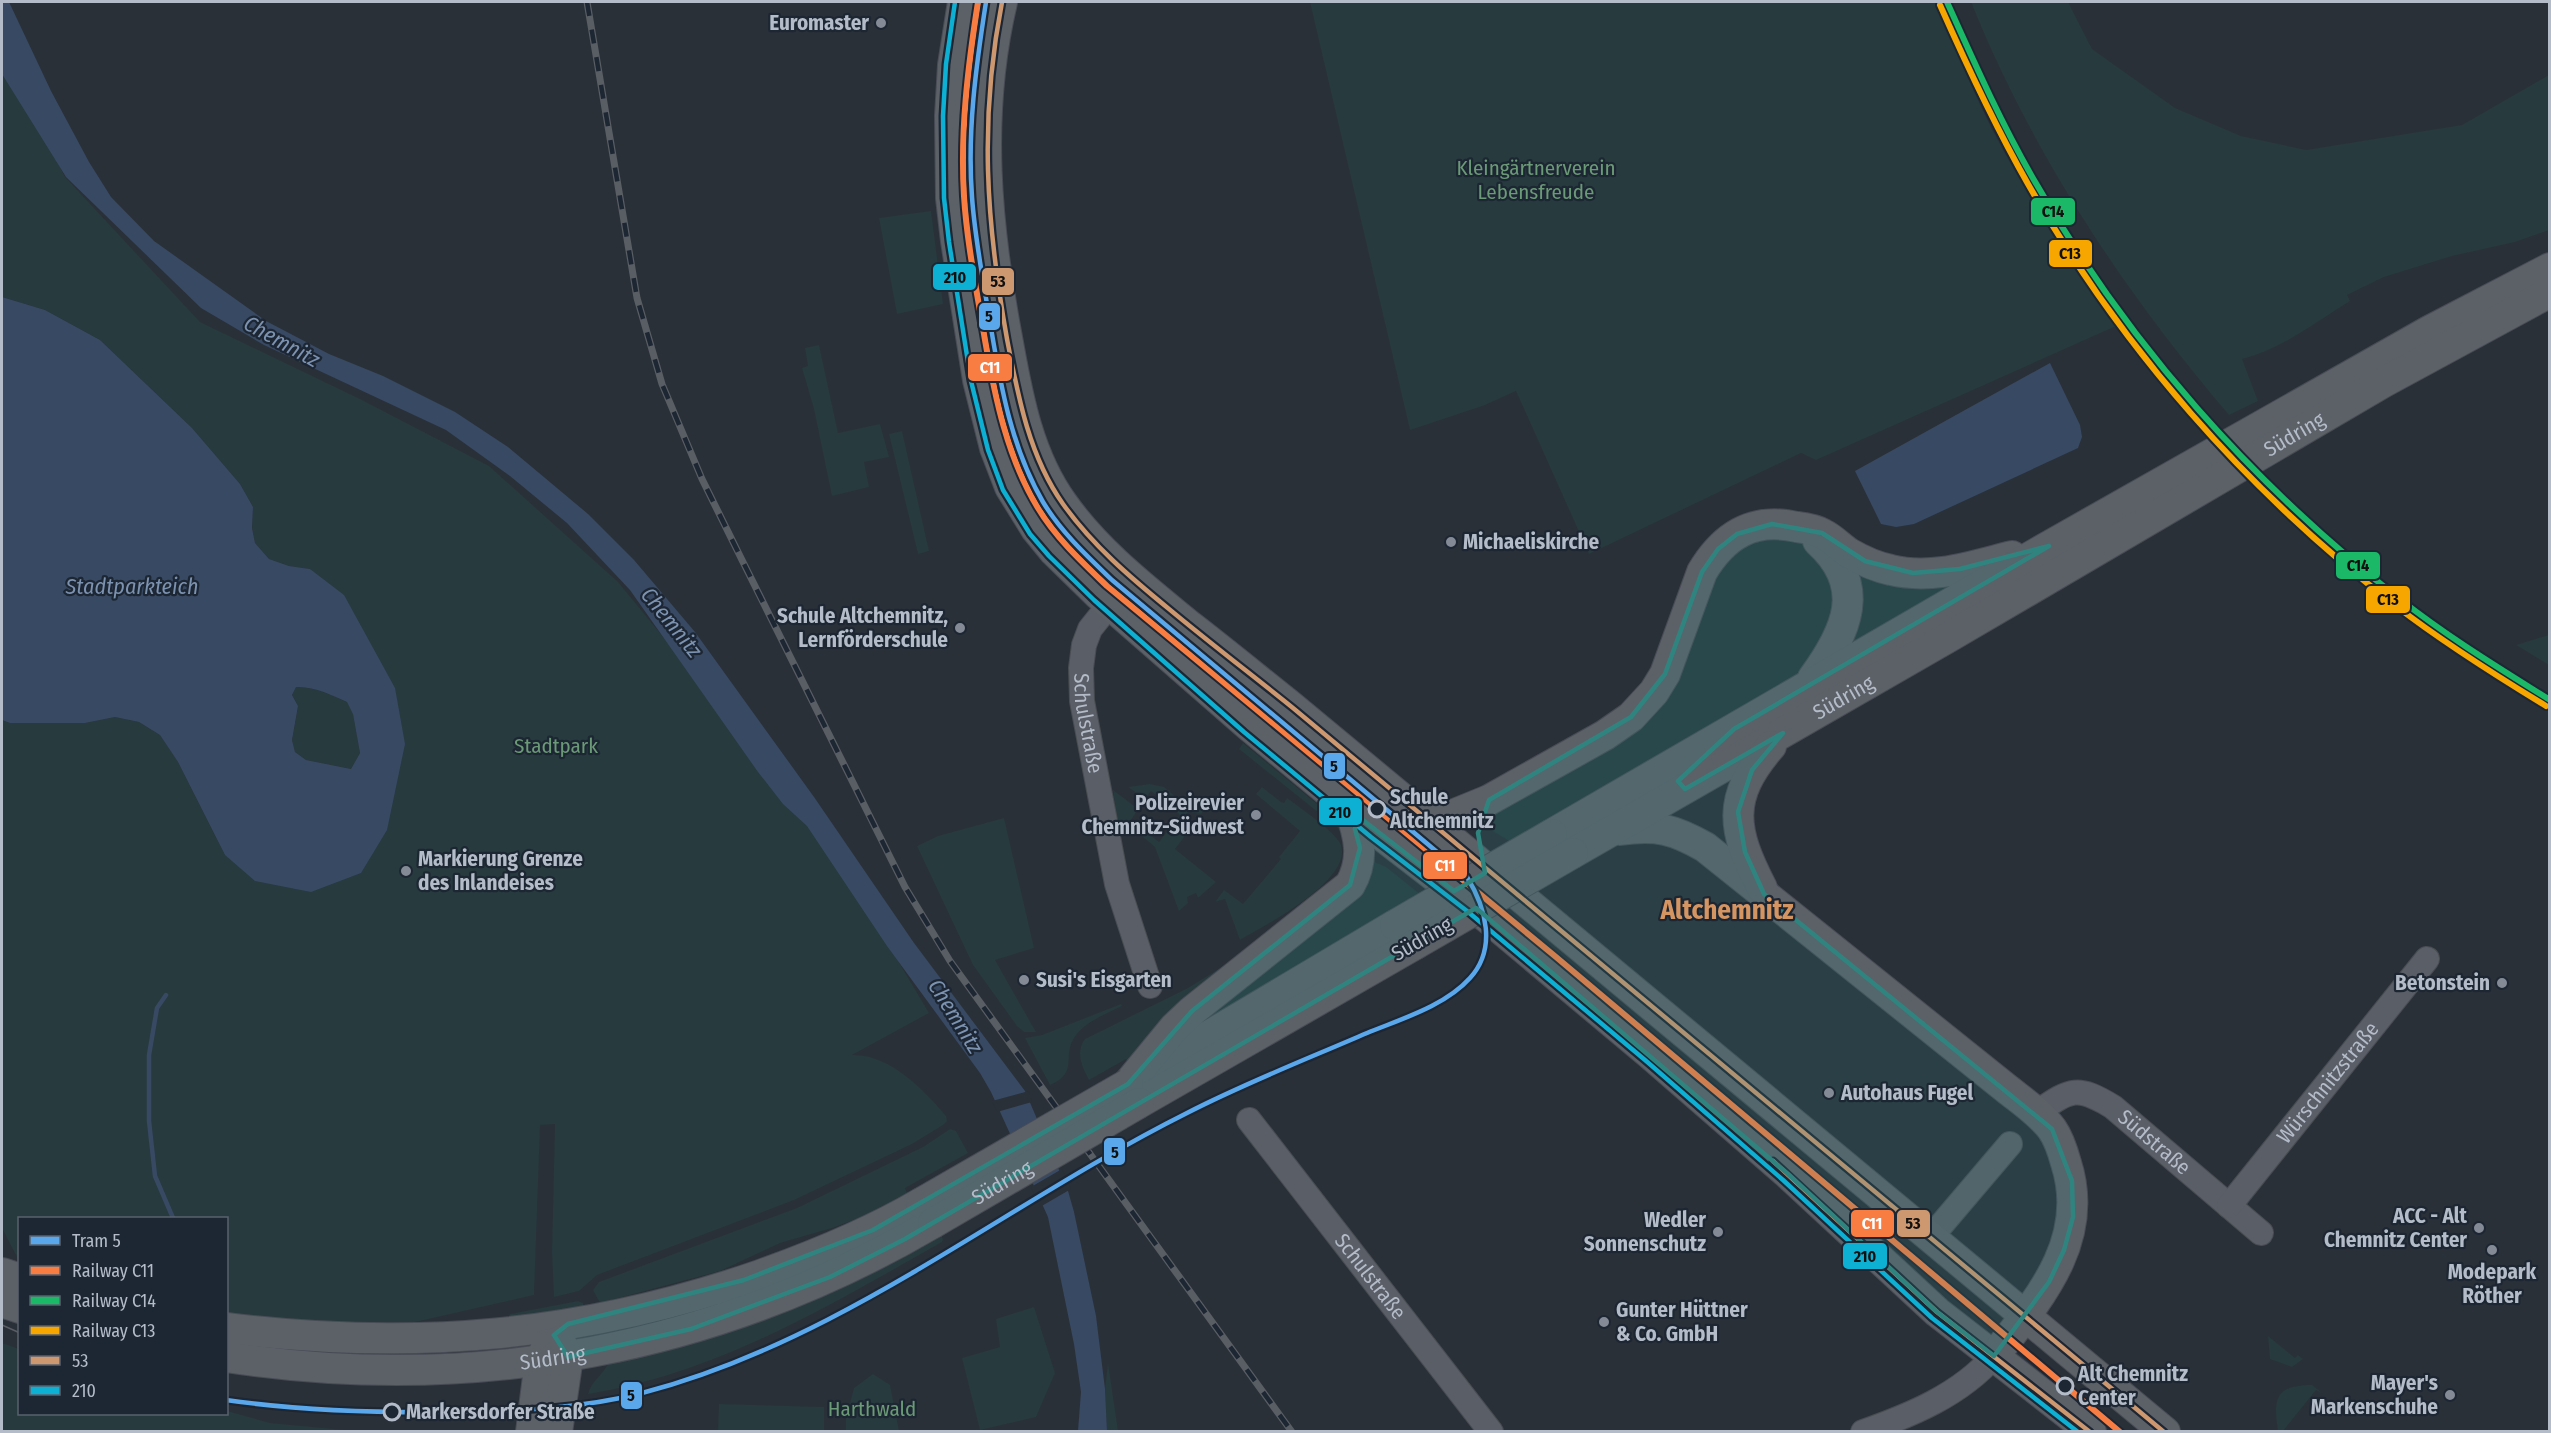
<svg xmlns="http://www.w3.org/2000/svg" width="2551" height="1433" font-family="'Fira Sans Condensed',sans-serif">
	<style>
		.green { fill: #273a3e }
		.water { fill: #384963; fill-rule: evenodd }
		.pier { fill: #2a3038 }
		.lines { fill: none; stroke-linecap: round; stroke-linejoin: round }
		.stream { stroke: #384963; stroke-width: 4.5 }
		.minor-casing { stroke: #484c53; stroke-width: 26 }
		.major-casing { stroke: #484c55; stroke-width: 32 }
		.minor { stroke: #5a5e66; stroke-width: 24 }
		.major { stroke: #5c6168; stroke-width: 30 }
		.tram { stroke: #595d64; stroke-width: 1.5 }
		.rail-casing { stroke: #595d64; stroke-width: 7 }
		.rail { stroke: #1d2633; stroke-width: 4.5; stroke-dasharray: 14; stroke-linecap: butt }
		.major-bridge-casing { stroke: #484c55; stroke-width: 32; stroke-linecap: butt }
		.major-bridge { stroke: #5c6168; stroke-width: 30 }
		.bus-1-casing { stroke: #1d2633; stroke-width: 9 }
		.bus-2-casing { stroke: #1d2633; stroke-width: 9 }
		.bus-1 { stroke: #cd976f; stroke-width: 4.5 }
		.bus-2 { stroke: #0dafd3; stroke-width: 4.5 }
		.rail-1-casing { stroke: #1d2633; stroke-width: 10 }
		.rail-2-casing { stroke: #1d2633; stroke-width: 10 }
		.rail-3-casing { stroke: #1d2633; stroke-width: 10 }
		.rail-1 { stroke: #f77d43; stroke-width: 6 }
		.rail-2 { stroke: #1ab867; stroke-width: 6 }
		.rail-3 { stroke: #f7a600; stroke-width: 6 }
		.tram-1-casing { stroke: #1d2633; stroke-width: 9 }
		.tram-1 { stroke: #5aa8eb; stroke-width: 4.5 }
		.marked { fill: #308480; fill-opacity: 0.2; stroke: #308480; stroke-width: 4.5; stroke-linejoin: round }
		.poi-dot { fill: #848b96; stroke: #1d2633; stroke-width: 2 }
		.stop-dot { fill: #1d2633; stroke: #b4bcc9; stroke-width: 3 }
		.labels { text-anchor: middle; stroke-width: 4.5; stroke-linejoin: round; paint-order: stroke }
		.poi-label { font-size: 21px; font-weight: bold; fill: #b4bcc9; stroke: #1d2633; text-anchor: end }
		.park-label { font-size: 21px; fill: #6b9a76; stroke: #1d2633 }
		.street-label { font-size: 21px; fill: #b4bcc9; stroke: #1d2633 }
		.stop-label { font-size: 21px; font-weight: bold; fill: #b4bcc9; stroke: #1d2633; text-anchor: start }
		.water-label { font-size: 22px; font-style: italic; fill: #7c92b1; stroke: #1d2633 }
		.district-label { font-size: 27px; font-weight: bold; fill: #d59563; stroke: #1d2633 }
		.line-badge { stroke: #1d2633; stroke-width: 2 }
		.badge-label { font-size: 16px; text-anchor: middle; font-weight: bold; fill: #fff }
		.pale-badge-label { font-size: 16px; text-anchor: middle; font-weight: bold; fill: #111 }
	</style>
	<rect width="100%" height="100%" fill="#2a3038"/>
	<path class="green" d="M1310,2H1936C1957,51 1976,101 2002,148C2036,209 2076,268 2116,326L1816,460L1801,453L1589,554L1516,391L1485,405L1410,430Z
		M1971,2H2068L2092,49L2175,108L2241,136L2306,150L2462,125L2549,75V230L2515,242L2452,256L2384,277L2347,295L2350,301C2316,322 2282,349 2242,359L2258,401L2229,415C2123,291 2032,153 1971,2Z
		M2,53L65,177L200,322L360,399L489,466L618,582L816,823L929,1013L852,1055C890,1054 924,1090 946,1116L947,1121L943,1125L912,1144L794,1200L597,1275L579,1291L554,1297L552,1252L555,1124L540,1125L534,1295L393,1327L298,1325L227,1315L226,1218H20L19,1261L2,1228V720L10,723H85L115,717L139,722L160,735L178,762L225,855L405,744L310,569L289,566L269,559L255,543L252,528L253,507L240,484L192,428L100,340L45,310L2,297Z
		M931,211L943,304L897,314L879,218Z
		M819,345L838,433L880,424L889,457L864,462L869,487L832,496L814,409L802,368L808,366L805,348Z
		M902,431L929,551L918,554L889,434Z
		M1757,525L1891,570L2049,546L1513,843L1486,827L1479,826L1482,814L1631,717L1702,572Z
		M2549,635V665L2516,645Z
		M296,687C313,686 332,695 347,702L353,713L360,753L351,769L306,760L295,752L292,740L298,706L292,695Z
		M1243,743L1339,822L1350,838L1239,749Z
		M1150,784L1164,787L1188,807L1204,810L1201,814L1189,812C1178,819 1183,826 1185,836L1175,849L1216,882L1198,898L1196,893L1187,897L1188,903L1179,911L1155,847L1126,823L1118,831L1113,790L1138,809L1131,820L1159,842L1180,815L1173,808L1178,802L1167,793L1161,799L1151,791L1145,799L1128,787Z
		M1262,787L1281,802L1284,803L1287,798C1299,807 1335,832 1340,843C1357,878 1264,926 1240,940L1225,899L1215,902L1224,890L1243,904L1281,859L1279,857L1300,831L1256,794Z
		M1004,818L1034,948L995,960L1036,1032H1024L1017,1026L973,965L917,846L938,836Z
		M1365,858L1386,867L1421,895L1206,1027L1201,1022Z
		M1270,937L1129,1064L1126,1059L1089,1080C1082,1067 1075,1052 1085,1039L1188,988Z
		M1121,1004L1122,1006C1106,1014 1084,1022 1074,1038C1062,1057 1079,1073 1050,1085L1025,1038L1042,1035Z
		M950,1129L956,1131L968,1153L905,1188L907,1193L864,1216L832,1228L780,1243L720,1271L600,1303L593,1290L599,1282L797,1208L923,1147Z
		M937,1229L943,1239L942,1242C829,1306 718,1373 588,1394C591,1381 604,1374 609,1362Z
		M578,1301L583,1303V1306L507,1321L510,1314Z
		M1034,1307L1055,1373L1036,1417L980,1430L962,1358L1000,1347L996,1319Z
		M2268,1336L2295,1358L2298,1355L2303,1359L2292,1367L2270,1359Z
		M2,1343L19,1349L20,1414H226L227,1411L270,1423L355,1431H2Z
		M1108,1363L1118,1431H1117L1107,1432L1105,1389Z
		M873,1374L890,1385L899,1431H846V1418L854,1388Z
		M2312,1385L2322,1393L2316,1390L2283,1431H2278C2273,1399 2275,1385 2312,1385Z
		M719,1404L824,1407V1431H718Z"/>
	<path class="water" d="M2,2H9L51,91L89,162L111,197L154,241L266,321L329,354L383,376L455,412L508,447L588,514L634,560L695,632L814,797L914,943L1025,1091L1068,1191L1074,1212L1096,1316L1105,1389L1107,1431H1078L1081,1392L1074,1344L1048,1217L991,1092L980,1073L887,946L807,826L783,804L758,772L630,590L567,523L510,476L446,430L264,345L201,308L66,177L2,74Z
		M2,297L45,310L100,340L192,428L240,484L253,507L252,528L255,543L269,559L289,566L310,569L344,595L395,688L405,744L387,830L361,873L311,892L255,881L225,855L178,762L160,735L139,722L115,717L85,723H10L2,720ZM296,687C313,686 332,695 347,702L353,714L360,753L351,769L306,760L295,752L292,740L298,706L292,695Z
		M2050,363L2080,425L2082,437L2078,448L1914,524L1896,527L1881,524L1855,471Z"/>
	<path class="pier" d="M1029,1091L1032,1102L997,1112L992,1101Z
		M1062,1169L1071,1189L1040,1207L1031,1187Z"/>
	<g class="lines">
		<path class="stream" d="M166,995L157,1008L149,1055V1121L155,1176L173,1218"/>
		<g class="minor-casing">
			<g id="minor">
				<path id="s1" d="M1110,604L1090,629L1084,645L1081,668L1082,701L1117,884L1150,986"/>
				<path id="s2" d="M2036,1113C2070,1090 2076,1084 2113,1107L2261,1233"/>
				<path id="s3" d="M1249,1120L1491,1432"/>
				<path id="s4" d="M2229,1206L2427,959"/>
				<path d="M1931,1237L2010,1144"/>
				<path d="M1863,1432C1911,1415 1960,1395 1994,1356"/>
			</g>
		</g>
		<g class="major-casing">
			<g id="major">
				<path d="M963,2L953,65L950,116L951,198L956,241L978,380L995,448L1010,487L1036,529L1054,551L1099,595L1249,726L1376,831L1472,905L1650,1054L1788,1174L1937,1312L2091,1432"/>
				<path d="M1002,2C975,116 986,228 1008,343C1018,399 1029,457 1063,504C1097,552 1145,589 1190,626C1225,653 1259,681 1293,708L2165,1432"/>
				<path d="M1813,678C1847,631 1868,586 1818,541"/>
				<path d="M1424,817L1445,818L1489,800L1605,735L1631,717L1654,692L1665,674L1702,572C1724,535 1753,517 1797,527C1805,528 1816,530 1823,534C1832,538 1840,547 1849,553C1861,560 1877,567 1891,570C1932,580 1972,566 2012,556"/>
				<path d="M1620,830C1657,825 1673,829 1705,847L2007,1089C2022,1101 2040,1113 2052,1129C2059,1139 2063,1152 2066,1163C2091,1240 2039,1299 1994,1356"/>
				<path d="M1552,834L2049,546L2429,331L2550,268"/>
				<path id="s5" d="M1573,853L1949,637L2384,382L2550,292"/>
				<path d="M1762,888C1732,830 1726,798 1771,746"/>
				<path d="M1146,1073L1395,925"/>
				<path d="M1128,1084L1174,1028L1192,1011L1350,885C1365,859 1359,836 1350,810"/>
				<path d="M1139,1103L1414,945"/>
				<path d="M2,1273L20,1279"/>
				<path d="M2,1302L20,1308"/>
				<path d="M226,1328C414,1351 581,1337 760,1275C816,1255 870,1233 921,1203"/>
				<path id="s6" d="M226,1357C475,1395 717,1350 933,1223"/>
				<path d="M531,1432L540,1361L548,1344"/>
				<path d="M557,1432L568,1357L560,1341"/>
			</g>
		</g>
		<use href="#minor" class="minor"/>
		<use href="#major" class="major"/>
		<path class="tram" d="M1163,623L1216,677
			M2,1325L20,1333"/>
		<g class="rail-casing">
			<path id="rail" d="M587,2L637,298L662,384L702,479L742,560L905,887L950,961L1292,1432"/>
		</g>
		<use href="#rail" class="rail"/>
		<g class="major-bridge-casing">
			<g id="major-bridge">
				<path d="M1395,925L1552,834"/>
				<path d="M1414,945L1573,853"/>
				<path d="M921,1203L1128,1084"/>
				<path id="s7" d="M933,1223L1139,1103"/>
			</g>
		</g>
		<use href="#major-bridge" class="major-bridge"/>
		<g class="bus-1-casing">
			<path id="bus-1" d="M1002,2C979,120 986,221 1007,339C1018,396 1029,456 1063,504C1092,545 1131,578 1169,609C1210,643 1252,675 1293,708L2164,1432
				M1773,1161L1937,1312L2090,1432"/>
		</g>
		<g class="bus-2-casing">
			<path id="bus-2" d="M955,2L946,64L943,116L944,198L949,242L971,381L988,450L1003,490L1030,534L1049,556L1094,600L1244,732L1371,837L1467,911L1645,1060L1783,1180L1932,1318L2078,1432"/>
		</g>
		<use href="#bus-1" class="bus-1"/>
		<use href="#bus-2" class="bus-2"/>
		<g class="rail-1-casing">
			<path id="rail-1" d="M978,2C968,66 960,131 964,196C967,244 977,292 985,340C995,397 1007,457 1038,508C1056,538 1082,562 1107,586L1556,957L2120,1432"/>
		</g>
		<g class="rail-2-casing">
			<path id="rail-2" d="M1947,2C1974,62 2001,123 2034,180C2127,343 2253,485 2401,600C2448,637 2499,668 2550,700"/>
		</g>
		<g class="rail-3-casing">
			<path id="rail-3" d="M1940,5C1967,66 1995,126 2028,184C2121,348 2247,491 2396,606C2444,643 2495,675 2546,706"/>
		</g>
		<use href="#rail-1" class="rail-1"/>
		<use href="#rail-2" class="rail-2"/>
		<use href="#rail-3" class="rail-3"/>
		<g class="tram-1-casing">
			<path id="tram-1" d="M226,1400C302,1411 377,1413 453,1412C516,1411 580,1409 642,1393C842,1341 1005,1204 1187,1113C1245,1083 1307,1059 1367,1033C1401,1019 1445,1006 1470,978C1497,948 1486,908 1467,877L1112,580C1087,556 1061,532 1043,502C1012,449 1001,388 991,328C984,284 975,241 972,197C967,132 976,66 986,2"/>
		</g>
		<use href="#tram-1" class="tram-1"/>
	</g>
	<path class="marked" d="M1772,524L1822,533L1865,561L1913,573L1960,569L2049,546L1734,729L1678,781L1685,789L1783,733L1752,770L1738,812L1745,852L1764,894L2052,1129L2072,1181L2073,1217L2064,1250L2049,1282L1994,1356L1937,1312L1788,1174L1476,908L905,1239L830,1277L691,1329L568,1357L554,1335L568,1324L744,1280L873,1230L1128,1084L1192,1011L1350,885L1360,848L1350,810L1454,891L1485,873L1478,833L1489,800L1631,717L1665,674L1702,572L1718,549L1737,534Z"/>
	<g class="poi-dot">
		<circle cx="881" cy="23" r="6"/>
		<circle cx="1451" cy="542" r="6"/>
		<circle cx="960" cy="628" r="6"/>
		<circle cx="1256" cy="815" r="6"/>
		<circle cx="406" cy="871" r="6"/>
		<circle cx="1024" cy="980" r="6"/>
		<circle cx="2502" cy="983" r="6"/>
		<circle cx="1829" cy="1093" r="6"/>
		<circle cx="2479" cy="1228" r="6"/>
		<circle cx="1718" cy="1232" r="6"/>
		<circle cx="2492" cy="1250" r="6"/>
		<circle cx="1604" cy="1322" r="6"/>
		<circle cx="2450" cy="1395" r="6"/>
	</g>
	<g class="stop-dot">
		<circle cx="1377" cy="809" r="8"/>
		<circle cx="2065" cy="1386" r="8"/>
		<circle cx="392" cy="1412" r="8"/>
	</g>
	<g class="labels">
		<g class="poi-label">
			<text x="869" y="30">Euromaster</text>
			<text x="1463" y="549" text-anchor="start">Michaeliskirche</text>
			<text x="948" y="623">Schule Altchemnitz,<tspan x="948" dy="24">Lernförderschule</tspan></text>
			<text x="1244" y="810">Polizeirevier<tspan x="1244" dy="24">Chemnitz-Südwest</tspan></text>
			<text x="418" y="866" text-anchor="start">Markierung Grenze<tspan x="418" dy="24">des Inlandeises</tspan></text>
			<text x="1036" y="987" text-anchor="start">Susi's Eisgarten</text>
			<text x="2490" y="990">Betonstein</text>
			<text x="1841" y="1100" text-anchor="start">Autohaus Fugel</text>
			<text x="2467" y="1223">ACC - Alt<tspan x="2467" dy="24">Chemnitz Center</tspan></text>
			<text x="1706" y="1227">Wedler<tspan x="1706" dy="24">Sonnenschutz</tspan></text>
			<text x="2492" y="1279" text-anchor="middle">Modepark<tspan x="2492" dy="24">Röther</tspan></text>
			<text x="1616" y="1317" text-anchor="start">Gunter Hüttner<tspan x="1616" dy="24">&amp; Co. GmbH</tspan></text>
			<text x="2438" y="1390">Mayer's<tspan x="2438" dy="24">Markenschuhe</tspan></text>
		</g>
		<g class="park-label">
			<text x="1536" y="175">Kleingärtnerverein<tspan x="1536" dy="24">Lebensfreude</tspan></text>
			<text x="556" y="753">Stadtpark</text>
			<text x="872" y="1416">Harthwald</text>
		</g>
		<g class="street-label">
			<text dy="7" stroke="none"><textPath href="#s5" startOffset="834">Südring</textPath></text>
			<text dy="7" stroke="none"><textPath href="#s5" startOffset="312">Südring</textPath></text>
			<text dy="7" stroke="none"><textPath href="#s1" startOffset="128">Schulstraße</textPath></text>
			<text transform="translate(1422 939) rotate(-30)" y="7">Südring</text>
			<text dy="7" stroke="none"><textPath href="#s4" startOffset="158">Würschnitzstraße</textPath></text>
			<text dy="7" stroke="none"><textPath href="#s2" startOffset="140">Südstraße</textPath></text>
			<text dy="7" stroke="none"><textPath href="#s7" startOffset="80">Südring</textPath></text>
			<text dy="7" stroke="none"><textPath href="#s3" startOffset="198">Schulstraße</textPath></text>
			<text dy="7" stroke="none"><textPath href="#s6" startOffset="328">Südring</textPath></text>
		</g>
		<g class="stop-label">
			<text x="1390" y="804">Schule<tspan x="1390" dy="24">Altchemnitz</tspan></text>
			<text x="2078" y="1381">Alt Chemnitz<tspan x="2078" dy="24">Center</tspan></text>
			<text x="406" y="1419">Markersdorfer Straße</text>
		</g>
		<g class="water-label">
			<text transform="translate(282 341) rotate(29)" y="8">Chemnitz</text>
			<text x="132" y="594">Stadtparkteich</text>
			<text transform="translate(672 622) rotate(51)" y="8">Chemnitz</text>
			<text transform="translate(956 1016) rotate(58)" y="8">Chemnitz</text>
		</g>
		<g class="district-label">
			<text x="1727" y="919">Altchemnitz</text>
		</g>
	</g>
	<g class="line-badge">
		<rect x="2030" y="197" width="46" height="29" rx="6" fill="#1ab867"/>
		<rect x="2048" y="239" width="45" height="29" rx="6" fill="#f7a600"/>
		<rect x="932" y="263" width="45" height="28" rx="6" fill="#0dafd3"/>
		<rect x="981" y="267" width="34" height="29" rx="6" fill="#cd976f"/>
		<rect x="978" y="302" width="23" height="29" rx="6" fill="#5aa8eb"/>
		<rect x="967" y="353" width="46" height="29" rx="6" fill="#f77d43"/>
		<rect x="2335" y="551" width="46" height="29" rx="6" fill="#1ab867"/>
		<rect x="2365" y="585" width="46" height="29" rx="6" fill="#f7a600"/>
		<rect x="1323" y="752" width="23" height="28" rx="6" fill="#5aa8eb"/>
		<rect x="1318" y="797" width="45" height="29" rx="6" fill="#0dafd3"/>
		<rect x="1422" y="851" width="46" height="29" rx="6" fill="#f77d43"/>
		<rect x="1103" y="1137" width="23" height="29" rx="6" fill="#5aa8eb"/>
		<rect x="1850" y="1209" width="45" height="29" rx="6" fill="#f77d43"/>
		<rect x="1896" y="1209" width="35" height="29" rx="6" fill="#cd976f"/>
		<rect x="1842" y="1242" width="46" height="28" rx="6" fill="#0dafd3"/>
		<rect x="620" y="1381" width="23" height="29" rx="6" fill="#5aa8eb"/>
	</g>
	<g class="badge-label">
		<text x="990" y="373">C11</text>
		<text x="1445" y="871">C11</text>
		<text x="1872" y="1229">C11</text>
	</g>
	<g class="pale-badge-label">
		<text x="2053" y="217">C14</text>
		<text x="2070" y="259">C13</text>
		<text x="955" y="283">210</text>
		<text x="998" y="287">53</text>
		<text x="989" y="322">5</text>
		<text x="2358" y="571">C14</text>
		<text x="2388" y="605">C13</text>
		<text x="1334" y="772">5</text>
		<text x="1340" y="818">210</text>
		<text x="1115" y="1158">5</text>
		<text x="1913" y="1229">53</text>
		<text x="1865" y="1262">210</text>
		<text x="631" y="1401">5</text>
	</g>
	<rect width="2551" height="1433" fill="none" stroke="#b4bcc9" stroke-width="6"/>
	<rect x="18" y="1217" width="210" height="198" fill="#1d2633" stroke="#59626f" stroke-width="1.5"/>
	<rect x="30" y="1236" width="30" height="9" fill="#5aa8eb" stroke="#59626f" stroke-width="1.5"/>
	<text x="72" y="1247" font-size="18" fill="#b4bcc9">Tram 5</text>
	<rect x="30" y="1266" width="30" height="9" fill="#f77d43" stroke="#59626f" stroke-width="1.5"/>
	<text x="72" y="1277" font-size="18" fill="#b4bcc9">Railway C11</text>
	<rect x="30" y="1296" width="30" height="9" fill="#1ab867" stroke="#59626f" stroke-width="1.5"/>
	<text x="72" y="1307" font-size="18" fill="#b4bcc9">Railway C14</text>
	<rect x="30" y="1326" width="30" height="9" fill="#f7a600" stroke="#59626f" stroke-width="1.5"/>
	<text x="72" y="1337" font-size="18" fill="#b4bcc9">Railway C13</text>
	<rect x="30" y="1356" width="30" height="9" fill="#cd976f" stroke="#59626f" stroke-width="1.5"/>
	<text x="72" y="1367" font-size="18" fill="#b4bcc9">53</text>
	<rect x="30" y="1386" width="30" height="9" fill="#0dafd3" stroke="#59626f" stroke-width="1.5"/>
	<text x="72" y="1397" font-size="18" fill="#b4bcc9">210</text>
</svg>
